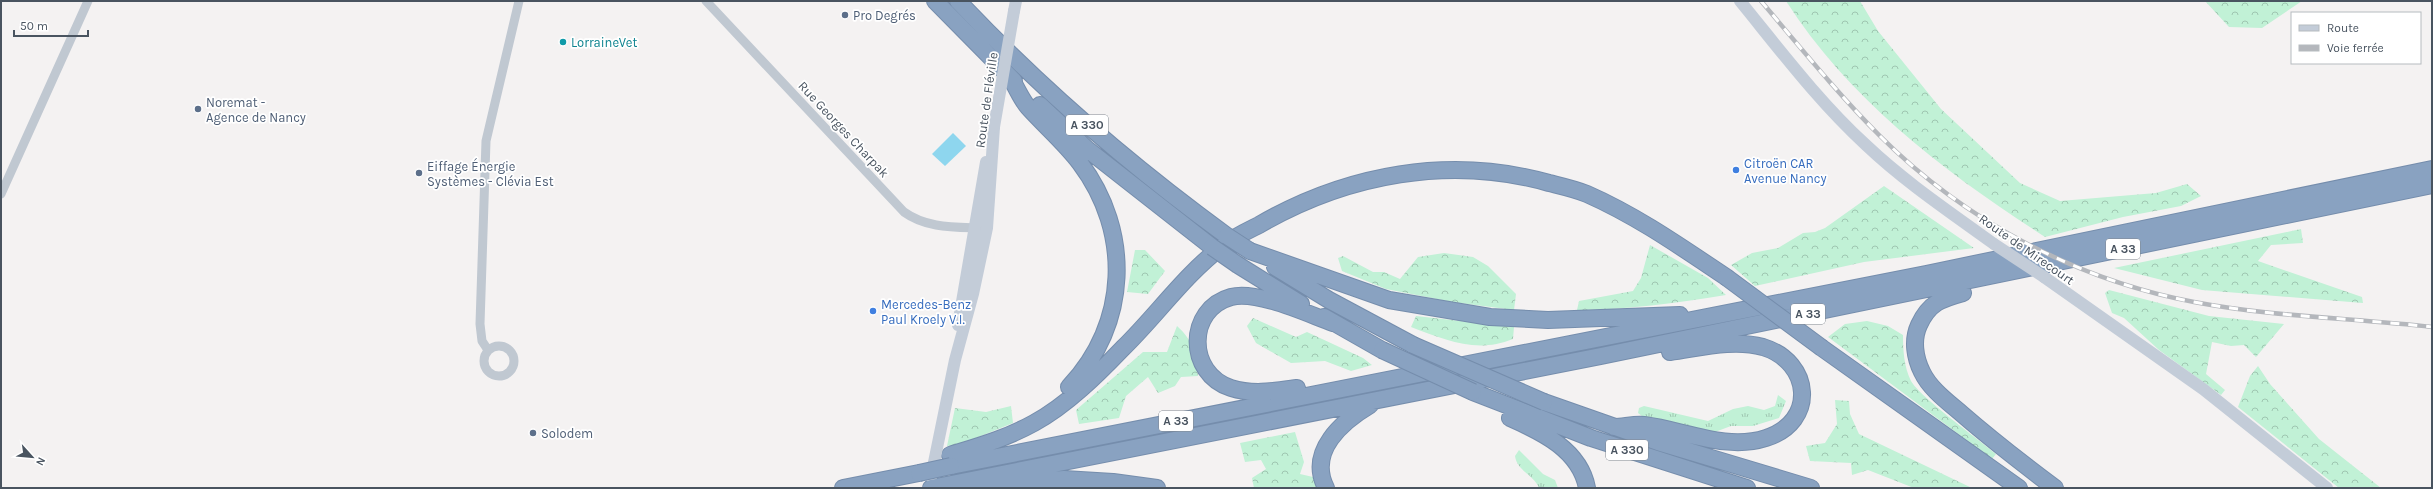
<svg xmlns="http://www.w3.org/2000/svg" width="2433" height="489" font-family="Karla,sans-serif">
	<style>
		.grass { fill: url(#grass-tufts) }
		.forest { fill: url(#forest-crowns) }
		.water { fill: #8ed6ee }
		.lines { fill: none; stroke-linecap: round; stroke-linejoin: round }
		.highway-casing { stroke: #758dac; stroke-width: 18 }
		.street { stroke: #c0c8d1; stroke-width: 9 }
		.secondary { stroke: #c3ccd8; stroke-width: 12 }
		.highway { stroke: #89a2c1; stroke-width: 16 }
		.rail-casing { stroke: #b4b7bc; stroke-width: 4.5 }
		.rail { stroke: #fff; stroke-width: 3; stroke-dasharray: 9; stroke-linecap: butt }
		.highway-bridge-casing { stroke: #758dac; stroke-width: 18; stroke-linecap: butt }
		.secondary-bridge { stroke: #c3ccd8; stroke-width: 12 }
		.highway-bridge { stroke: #89a2c1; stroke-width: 16 }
		.service-dot { fill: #5c6f8a; stroke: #fff; stroke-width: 1.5 }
		.culture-dot { fill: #0f9aa8; stroke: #fff; stroke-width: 1.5 }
		.shop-dot { fill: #3f7fe0; stroke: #fff; stroke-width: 1.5 }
		.labels { text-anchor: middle; stroke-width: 3.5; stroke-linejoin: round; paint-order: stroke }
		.shield { fill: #fff; stroke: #808790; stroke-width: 1 }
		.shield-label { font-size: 12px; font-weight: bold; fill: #495460 }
		.service-label { font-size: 13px; fill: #4e5e75; stroke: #fff; text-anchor: start }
		.culture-label { font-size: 13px; fill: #0d838f; stroke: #fff; text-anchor: start }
		.street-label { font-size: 13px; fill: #495460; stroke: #fff }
		.shop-label { font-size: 13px; fill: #366cbe; stroke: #fff; text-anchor: start }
	</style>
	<defs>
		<pattern id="grass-tufts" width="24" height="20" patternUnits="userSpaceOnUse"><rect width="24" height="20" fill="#c1f1d6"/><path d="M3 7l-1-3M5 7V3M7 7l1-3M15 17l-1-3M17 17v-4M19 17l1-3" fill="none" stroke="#9fc6b1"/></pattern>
		<pattern id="forest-crowns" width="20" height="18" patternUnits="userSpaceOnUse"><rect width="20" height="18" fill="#c1f1d6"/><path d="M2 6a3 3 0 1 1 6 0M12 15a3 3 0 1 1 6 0" fill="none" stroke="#9fc6b1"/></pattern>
	</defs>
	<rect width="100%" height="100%" fill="#f4f2f2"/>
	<path class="grass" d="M1778,395L1786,401L1779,418L1753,426H1731L1715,432L1647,420L1638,413L1639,408L1644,406L1708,421L1733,409L1748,406L1764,410L1775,406Z
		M1519,450L1543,474L1555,480L1558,488H1539C1534,475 1517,471 1515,456Z"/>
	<path class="forest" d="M1786,1H1860L1878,31L1941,109L2020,183L2060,201L2156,193L2187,184L2201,196L2181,206L2123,217L2045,237C1946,173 1850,101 1786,1Z
		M2205,1H2302L2262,28L2229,27Z
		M1884,186L1974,248L1864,262L1755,286L1731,265L1752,253L1778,248L1803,233L1815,232L1825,228Z
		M2301,229L2303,243L2271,245L2258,261L2362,297L2363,303L2202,290L2114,268Z
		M1650,245L1708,278L1726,295C1676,303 1627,310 1577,310L1579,301L1633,291L1641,278Z
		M1135,250H1145L1165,271L1148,294L1127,292Z
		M1444,253L1473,257L1488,266L1516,294L1514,310L1452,302L1386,289L1342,271L1338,258L1343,256L1373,272H1384L1400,279L1418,257Z
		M2109,290L2209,316L2284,324L2256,357L2244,345L2231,346L2212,342L2206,374L2225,390L2221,395L2159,350L2124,318L2112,313L2105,293Z
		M1416,316L1514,327L1513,339C1476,354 1446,340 1411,327Z
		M1253,318L1296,337L1307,332L1363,358L1372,365L1351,371L1325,361L1291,363L1256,343L1247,326Z
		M1867,321L1888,326L1903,335C1903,350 1904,367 1911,381C1920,397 1978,439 1996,454L1992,459L1828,337L1845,324Z
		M1177,326C1193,340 1196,354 1198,376L1181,377L1175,386L1158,393L1148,377L1126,396L1119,418L1079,424L1076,410L1143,352H1167Z
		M2258,366L2270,384L2319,439L2381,488H2339L2238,407L2250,376Z
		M1835,400L1849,401L1850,414L1859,434L1972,488H1914L1868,470L1852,475L1851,463L1810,461L1806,446L1825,443L1837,424Z
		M1011,406L1013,423L961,444L947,446L955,408L986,412Z
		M1295,432L1304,462L1300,474L1313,477L1317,488H1254L1252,478L1266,469L1261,460L1245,462L1240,443Z"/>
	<path class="water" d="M953,133L966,146L945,166L932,154Z"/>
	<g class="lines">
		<g class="highway-casing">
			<path id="highway" d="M935,1L1014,81
				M958,1C1040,88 1131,166 1227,236
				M1011,79C1017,88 1021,99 1028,107C1045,126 1065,143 1080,163C1132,232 1129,324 1069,387
				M1040,105L1087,149L1212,247
				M1250,251L1389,300L1490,317L1548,320L1680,315
				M1238,265L1301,304
				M1275,267L1329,300L1413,345
				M1963,293C1941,299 1929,303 1919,325C1912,340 1915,358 1922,372C1930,389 1948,402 1962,414C1992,440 2023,464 2055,488
				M1324,317L1382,350
				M1822,348L2019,488
				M1297,388C1275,391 1253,395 1231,388C1186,373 1187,309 1231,297C1257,290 1308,314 1333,323
				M1473,392L1591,438L1747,488
				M1544,402L1658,442L1811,488
				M1510,418C1542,432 1580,450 1587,488
				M1614,427C1623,427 1634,424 1644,425C1684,430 1726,451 1766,438C1817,422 1812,362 1763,347C1733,339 1700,348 1670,352
				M950,455C979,446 1007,438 1034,423C1067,405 1097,375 1123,348C1157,315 1185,274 1224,245C1234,237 1247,231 1259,225C1347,174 1450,155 1549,183C1561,186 1575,189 1587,194C1637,216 1681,247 1726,277
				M951,466L1926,274L2432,169
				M982,486L1064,479L1113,482L1157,488
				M843,488L919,473
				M931,488L1601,356L2432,185
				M1326,488C1307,451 1343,421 1370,405"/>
		</g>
		<path class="street" d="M706,1L904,212C926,228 953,227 980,228
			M1,194L88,1
			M484 361a15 15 0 1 1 30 0a15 15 0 1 1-30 0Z
			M488,350L482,341L480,324L486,141L519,1"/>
		<path class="secondary" d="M1740,1C1780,50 1819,102 1866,145C1905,182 1950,212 1994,244
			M1014,11L1016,1
			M2044,277L2203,389L2327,488
			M958,325L986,162
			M931,477L955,360L973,294L987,228L994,127"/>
		<use href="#highway" class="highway"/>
		<g class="rail-casing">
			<path id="rail" d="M1761,1C1800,47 1838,94 1880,136C1965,221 2077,280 2194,302C2273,317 2353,318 2432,327"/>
		</g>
		<use href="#rail" class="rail"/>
		<g class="highway-bridge-casing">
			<path id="highway-bridge" d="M1227,236L1250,251
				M1212,247L1238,265
				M1726,277L1822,348
				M1413,345L1544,402
				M1382,350L1473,392
				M919,473L951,466"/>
		</g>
		<path class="secondary-bridge" d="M994,127L1014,11
			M1994,244L2044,277"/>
		<use href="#highway-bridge" class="highway-bridge"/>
	</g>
	<g class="service-dot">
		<circle cx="845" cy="15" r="4"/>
		<circle cx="198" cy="109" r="4"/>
		<circle cx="419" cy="173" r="4"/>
		<circle cx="533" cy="433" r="4"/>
	</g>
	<circle class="culture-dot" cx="563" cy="42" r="4"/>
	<g class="shop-dot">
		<circle cx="1736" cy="170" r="4"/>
		<circle cx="873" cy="311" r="4"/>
	</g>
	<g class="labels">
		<g class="shield">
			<rect x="1066" y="115" width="42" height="20" rx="3"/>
			<rect x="2106" y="239" width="34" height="20" rx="3"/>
			<rect x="1791" y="304" width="34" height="20" rx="3"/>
			<rect x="1159" y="411" width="34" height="20" rx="3"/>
			<rect x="1606" y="440" width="42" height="20" rx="3"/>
		</g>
		<g class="shield-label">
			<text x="1087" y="129">A 330</text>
			<text x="2123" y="253">A 33</text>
			<text x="1808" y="318">A 33</text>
			<text x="1176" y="425">A 33</text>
			<text x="1627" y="454">A 330</text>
		</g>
		<g class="service-label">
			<text x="853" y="20">Pro Degrés</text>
			<text x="206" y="107">Noremat -<tspan x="206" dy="15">Agence de Nancy</tspan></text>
			<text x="427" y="171">Eiffage Énergie<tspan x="427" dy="15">Systèmes - Clévia Est</tspan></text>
			<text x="541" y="438">Solodem</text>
		</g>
		<g class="culture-label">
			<text x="571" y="47">LorraineVet</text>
		</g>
		<g class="street-label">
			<text transform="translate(986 100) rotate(-82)" y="5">Route de Fléville</text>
			<text transform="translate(844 129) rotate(47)" y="5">Rue Georges Charpak</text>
			<text transform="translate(2027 249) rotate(35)" y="5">Route de Mirecourt</text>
		</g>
		<g class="shop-label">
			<text x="1744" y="168">Citroën CAR<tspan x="1744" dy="15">Avenue Nancy</tspan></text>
			<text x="881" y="309">Mercedes-Benz<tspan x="881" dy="15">Paul Kroely V.I.</tspan></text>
		</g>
	</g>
	<rect width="2433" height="489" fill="none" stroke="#495460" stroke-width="4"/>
	<rect x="2291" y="12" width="130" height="52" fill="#ffffff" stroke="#b6bbbf"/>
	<rect x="2299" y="25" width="20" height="6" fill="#c3ccd8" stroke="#b6bbbf"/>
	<text x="2327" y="32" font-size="12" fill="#495460">Route</text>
	<rect x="2299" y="45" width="20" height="6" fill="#b4b7bc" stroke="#b6bbbf"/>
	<text x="2327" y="52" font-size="12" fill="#495460">Voie ferrée</text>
	<g transform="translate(32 457) rotate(117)" stroke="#ffffff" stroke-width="3" paint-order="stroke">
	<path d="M0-3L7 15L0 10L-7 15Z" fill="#495460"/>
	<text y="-6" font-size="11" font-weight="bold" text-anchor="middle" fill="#495460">N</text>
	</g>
	<path d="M14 30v6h74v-6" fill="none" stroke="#495460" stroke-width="2"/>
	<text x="20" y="30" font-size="12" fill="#495460" stroke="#ffffff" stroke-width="3" paint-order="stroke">50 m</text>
</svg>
